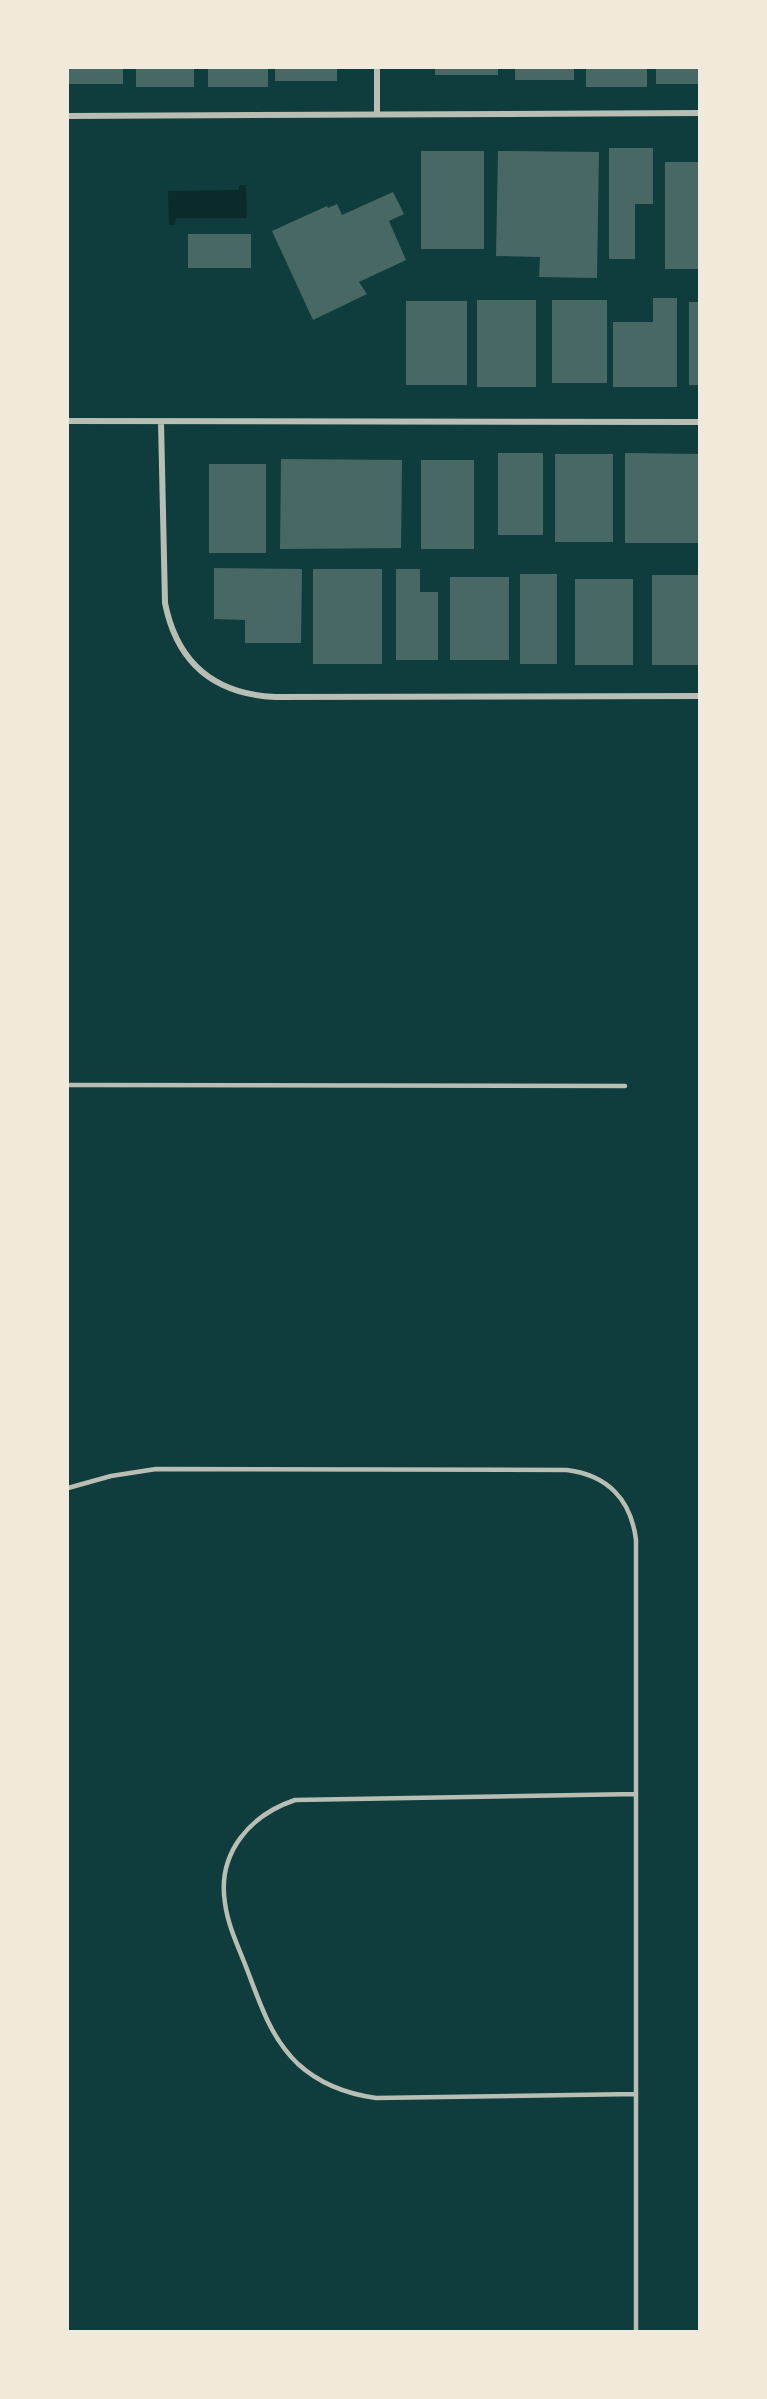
<svg xmlns="http://www.w3.org/2000/svg" width="767" height="2399" font-family="Literata,serif">
	<style>
		.water { fill: #0a2a2b }
		.building { fill: #486865 }
		.lines { fill: none; stroke-linecap: round; stroke-linejoin: round }
		.service { stroke: #b8beb3; stroke-width: 4.5 }
		.minor { stroke: #b8beb3; stroke-width: 6 }
	</style>
	<rect width="100%" height="100%" fill="#0f3d3e"/>
	<path class="water" d="M239,185H246L247,218H176L175,225H169L168,191L239,190Z"/>
	<path class="building" d="M68,68H123V84H68Z
		M136,68H194V87H136Z
		M208,68H268V87H208Z
		M275,68H337V81H275Z
		M435,68H498V75H435Z
		M515,68H574V80H515Z
		M586,68H647V87H586Z
		M656,68H700V84H656Z
		M609,148H653V204H635V259H609Z
		M421,151H484V249H421Z
		M498,151L599,152L597,278L539,277L540,257L496,256Z
		M665,162H700V269H665Z
		M393,192L404,214L389,221L406,260L359,282L367,294L313,320L272,231L327,206L328,208L337,204L342,215Z
		M188,234H251V268H188Z
		M653,298H677V387H613V322H653Z
		M477,300H536V387H477Z
		M552,300H607V383H552Z
		M406,301H467V385H406Z
		M689,302H700V385H689Z
		M498,453H543V535H498Z
		M625,453L700,454V543H625Z
		M555,454H613V542H555Z
		M281,459L402,460L401,548L280,549Z
		M421,460H474V549H421Z
		M209,464H266V553H209Z
		M214,568L302,569L301,643H245V620L214,619Z
		M313,569H382V664H313Z
		M396,569H420V592H438V660H396Z
		M520,574H557V664H520Z
		M652,575H700V665H652Z
		M450,577H509V660H450Z
		M575,579H633V665H575Z"/>
	<g class="lines">
		<path class="service" d="M68,1085L625,1086
			M68,1488L111,1476L156,1469L567,1470C607,1475 631,1499 636,1540V2332
			M636,1794L295,1800C250,1815 217,1853 225,1903C228,1927 240,1950 248,1972C261,2006 271,2038 298,2064C320,2084 347,2094 376,2098L636,2094"/>
		<path class="minor" d="M377,68V114
			M68,116L700,113
			M68,421L700,422
			M161,422L165,603C177,663 214,694 275,697L700,696"/>
	</g>
	<rect width="767" height="2399" fill="none" stroke="#f1e9da" stroke-width="138"/>
</svg>
